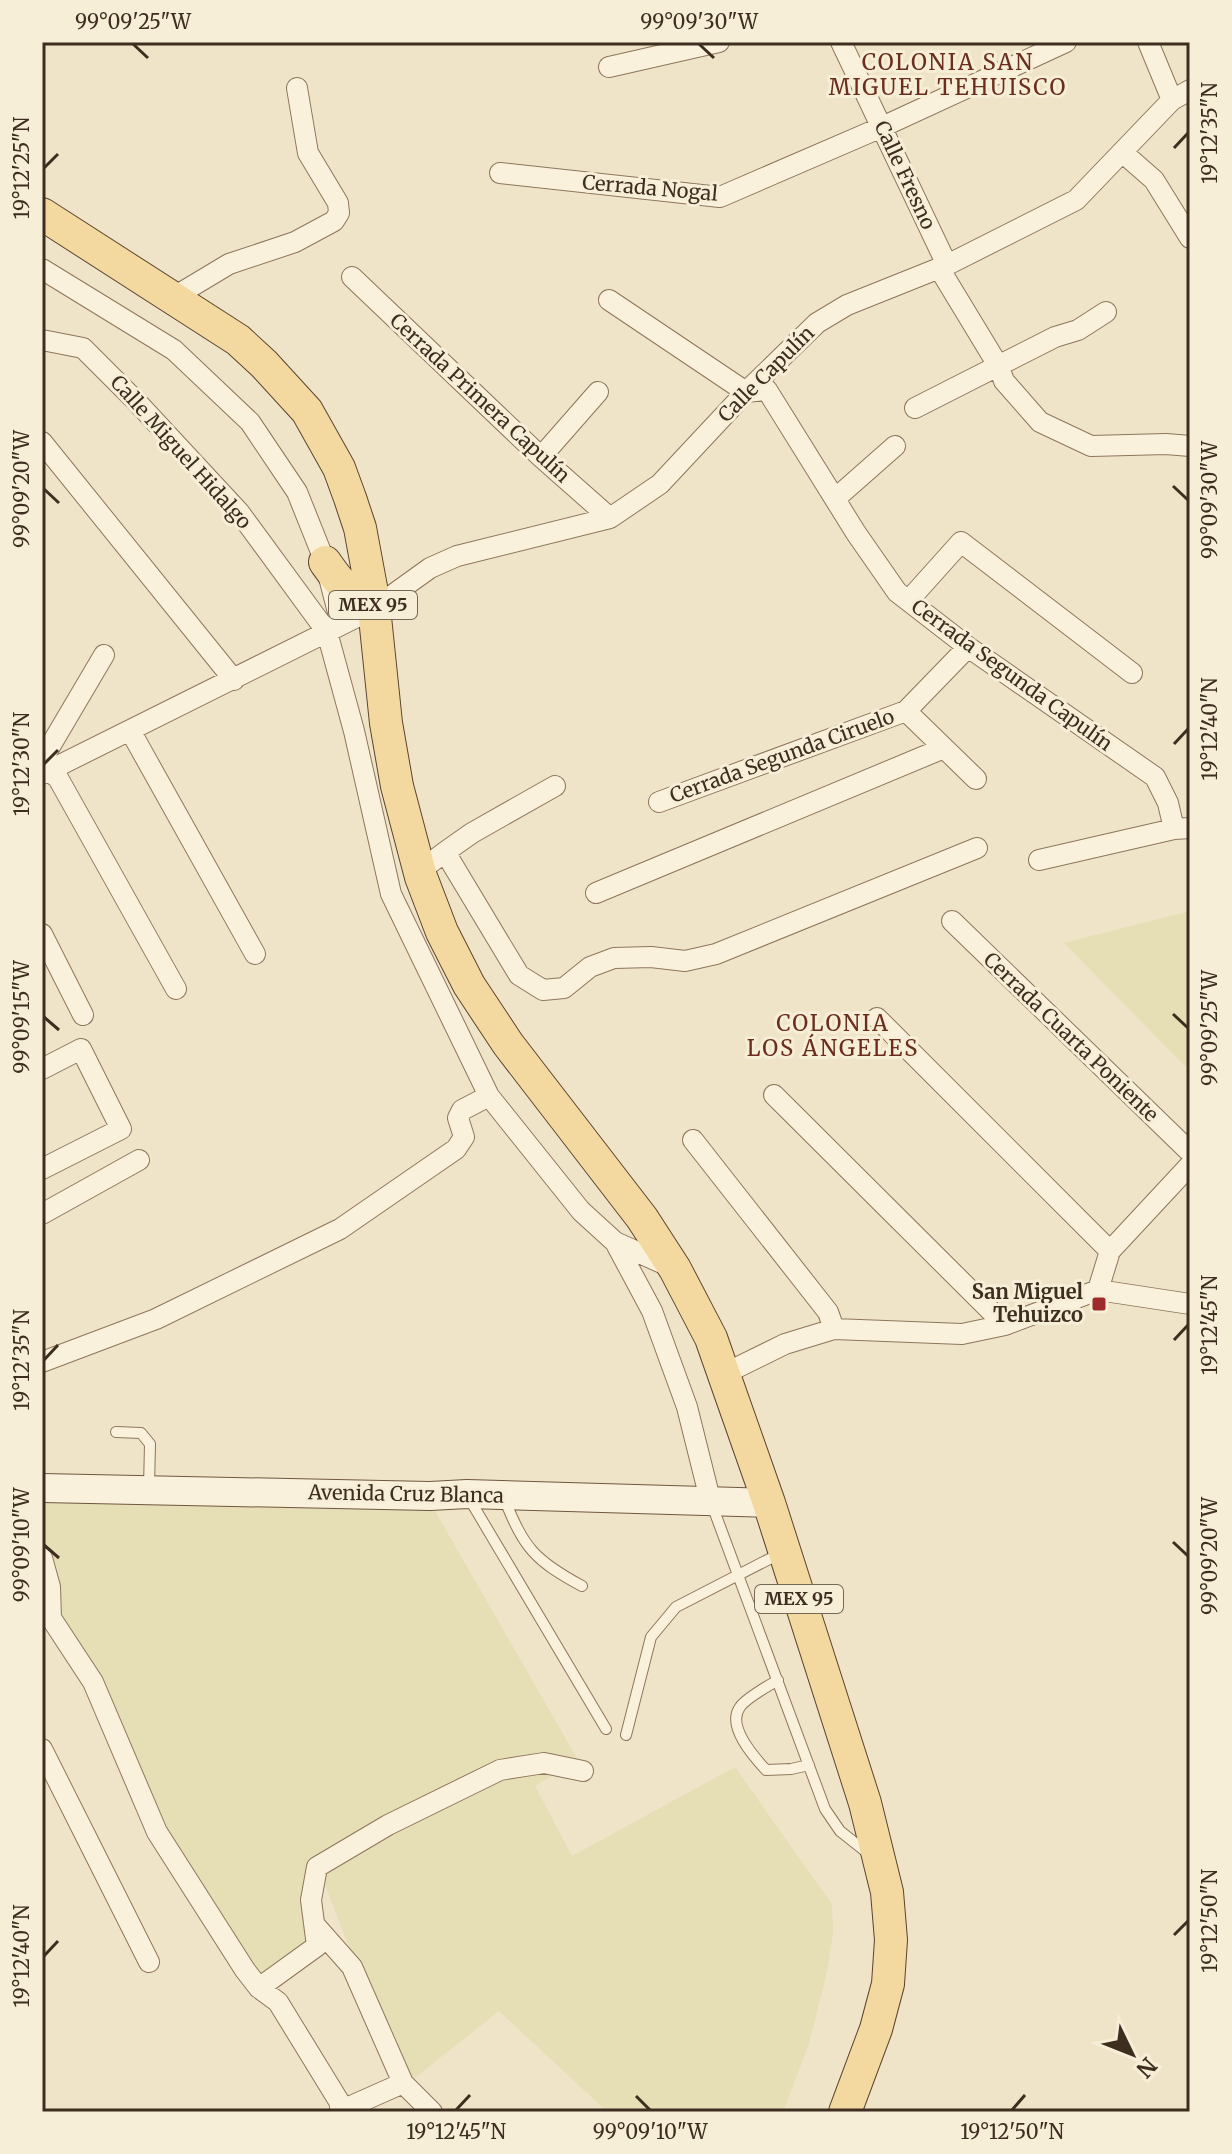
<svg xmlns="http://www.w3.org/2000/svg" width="1232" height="2154" font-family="Merriweather,serif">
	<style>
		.farmland { fill: #e6deb5 }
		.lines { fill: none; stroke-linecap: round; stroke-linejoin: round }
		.service-casing { stroke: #8d765c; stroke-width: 12 }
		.minor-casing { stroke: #8d765c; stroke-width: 22 }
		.secondary-casing { stroke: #6f573f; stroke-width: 30 }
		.primary-casing { stroke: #5b4430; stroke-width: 34 }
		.service { stroke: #faf1dc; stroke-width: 10 }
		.minor { stroke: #faf1dc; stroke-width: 20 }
		.secondary { stroke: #faf1dc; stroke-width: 28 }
		.primary { stroke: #f3d9a0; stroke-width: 32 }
		.ticks { fill: none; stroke: #3d2e20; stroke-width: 3 }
		.poi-dot { fill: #9e2a2b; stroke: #f7eed8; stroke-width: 3 }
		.labels { text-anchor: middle; stroke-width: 6; stroke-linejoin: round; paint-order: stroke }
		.shield { fill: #f7eed8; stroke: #756857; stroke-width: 2 }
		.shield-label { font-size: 18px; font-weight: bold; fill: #3d2e20 }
		.street-label { font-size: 20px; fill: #3d2e20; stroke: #f7eed8 }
		.poi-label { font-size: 20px; font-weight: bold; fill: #3d2e20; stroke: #f7eed8; text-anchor: end }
		.neighbourhood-label { font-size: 22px; letter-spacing: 2px; fill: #6b2e1e; stroke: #f7eed8 }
		.neatline { fill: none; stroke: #3d2e20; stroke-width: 3 }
		.ticks-label { font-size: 20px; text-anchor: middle; fill: #3d2e20 }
	</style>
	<rect width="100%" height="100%" fill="#f0e4c8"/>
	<path class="farmland" d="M1190,911V1071L1064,943Z
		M42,1489L435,1511L578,1760L535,1786L572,1856L735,1767L832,1904L833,1933L827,1972L809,2044L783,2112H597L602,2107L499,2011L407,2084L362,1980L320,1872L313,1953L259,1988L235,1954L51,1618L42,1558Z"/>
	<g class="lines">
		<g class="service-casing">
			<path id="service" d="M116,1432L141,1433L150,1444L149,1487
				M504,1498C524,1548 534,1560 582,1586
				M470,1500L606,1729
				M712,1505L825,1809L840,1831L869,1854
				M778,1680C768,1686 746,1698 740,1707C726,1726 754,1757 766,1770L791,1769L809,1765
				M626,1735L651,1637L676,1607L781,1553"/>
		</g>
		<g class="minor-casing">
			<path id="minor" d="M841,42L947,265
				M1148,42L1172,100
				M609,67L719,42
				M1122,152L1154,180L1190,238
				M500,173L720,197L882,127L1066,42
				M939,268L999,367L1004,381L1040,422L1091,446L1166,444L1190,446
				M42,269L174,350L250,422L297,492L325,562L341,624
				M352,277L541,457L610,518
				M174,297L229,264L295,242L334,221L339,213L338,203L308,153L297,88
				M609,300L746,392L767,390L856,533L897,592L968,647L1155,777L1168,803L1174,829
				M42,340L83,348L136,401L239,512L327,632L354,731L391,894L489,1096L581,1211L615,1242L673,1268
				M915,408L1055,337L1078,330L1106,312
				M42,442L234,680
				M541,457L598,392
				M836,498L895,446
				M909,600L961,542L1132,673
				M906,711L976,779
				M131,732L255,954
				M42,760L104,655
				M42,766L58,778L176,989
				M42,774L373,609L430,568L457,556L610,518L660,484L746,392L817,323L847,305L947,265L1076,200L1172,100L1190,90
				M659,802L906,711L968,647
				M445,852L472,833L555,786
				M1039,860L1174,829L1190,828
				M421,877L425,867L445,852L519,975L543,990L564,988L590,967L614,958L651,957L685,961L716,954L977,848
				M596,893L944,748
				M952,921L1190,1152
				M42,934L83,1015
				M877,1018L1110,1251
				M42,1069L81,1049L121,1129L42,1169
				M774,1095L1005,1325
				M693,1140L828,1312L834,1329
				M42,1214L139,1160
				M615,1242L652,1311L687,1407L711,1503
				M1098,1290L1110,1251L1190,1165
				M1098,1290L1190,1304
				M42,1362L156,1319L340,1229L456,1149L464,1137L458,1118L462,1110L489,1096
				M724,1374L785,1344L834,1329L962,1334L1005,1325L1098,1290
				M42,1558L50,1587L51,1618L93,1682L157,1832L245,1970L259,1988L317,1946L311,1900L317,1867L388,1825L500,1770L544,1763L583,1771
				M42,1749L149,1962
				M314,1924L352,1967L403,2083L432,2112
				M259,1988L278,2002L340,2103V2112
				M340,2111L403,2083"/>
		</g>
		<g class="secondary-casing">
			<path id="secondary" d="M42,1488L430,1496L467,1494L769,1503"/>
		</g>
		<g class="primary-casing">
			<path id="primary" d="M42,214L238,340L264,364L307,411L339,468L350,498L360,528L373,598L386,723L397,786L421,877L442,932L469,985L508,1044L642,1218L675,1269L711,1338L769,1503L865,1803L887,1892L891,1940L888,1984L876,2029L845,2112
				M325,562C339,582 348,596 373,598"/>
		</g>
		<use href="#service" class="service"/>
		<use href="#minor" class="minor"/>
		<use href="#secondary" class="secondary"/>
		<use href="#primary" class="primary"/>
	</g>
	<path class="ticks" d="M133,44L148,58M699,44L714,58M1174,148L1188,133M44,168L58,154M1173,486L1188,500M44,489L59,503M1174,744L1188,729M44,764L58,750M1173,1014L1188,1028M44,1017L59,1030M1174,1340L1188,1325M44,1360L58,1345M1173,1542L1188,1556M44,1545L59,1558M1174,1935L1188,1921M44,1956L58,1941M636,2096L650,2110M456,2110L470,2095M1012,2110L1025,2095"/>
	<rect class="poi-dot" x="1091" y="1296" width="16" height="16" rx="4"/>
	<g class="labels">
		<g class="shield">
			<rect x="329" y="591" width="88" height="28" rx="6"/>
			<rect x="755" y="1585" width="88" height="28" rx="6"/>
		</g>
		<g class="shield-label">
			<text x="373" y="611">MEX 95</text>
			<text x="799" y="1605">MEX 95</text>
		</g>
		<g class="street-label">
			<text transform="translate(905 175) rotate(65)" y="7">Calle Fresno</text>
			<text transform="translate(650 188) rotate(5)" y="7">Cerrada Nogal</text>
			<text transform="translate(766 374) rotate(-45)" y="7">Calle Capulín</text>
			<text transform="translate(480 398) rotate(43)" y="7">Cerrada Primera Capulín</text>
			<text transform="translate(181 452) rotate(48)" y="7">Calle Miguel Hidalgo</text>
			<text transform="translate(1012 675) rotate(36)" y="7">Cerrada Segunda Capulín</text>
			<text transform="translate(782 756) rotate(-20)" y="7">Cerrada Segunda Ciruelo</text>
			<text transform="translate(1071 1037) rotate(44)" y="7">Cerrada Cuarta Poniente</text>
			<text transform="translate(406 1494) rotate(1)" y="7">Avenida Cruz Blanca</text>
		</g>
		<g class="poi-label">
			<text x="1083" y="1299">San Miguel<tspan x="1083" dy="23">Tehuizco</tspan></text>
		</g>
		<g class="neighbourhood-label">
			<text x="948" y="70">COLONIA SAN<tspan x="948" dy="25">MIGUEL TEHUISCO</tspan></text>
			<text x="833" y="1031">COLONIA<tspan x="833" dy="25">LOS ÁNGELES</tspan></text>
		</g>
	</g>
	<rect width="1232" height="2154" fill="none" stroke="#f7eed8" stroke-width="88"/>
	<g transform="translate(1132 2054) rotate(133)" stroke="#f7eed8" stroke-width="6" paint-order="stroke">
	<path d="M0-6L14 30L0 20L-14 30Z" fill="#3d2e20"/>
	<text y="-12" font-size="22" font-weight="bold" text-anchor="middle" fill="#3d2e20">N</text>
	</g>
	<rect x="44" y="44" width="1144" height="2066" class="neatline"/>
	<g class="ticks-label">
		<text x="133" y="29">99°09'25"W</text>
		<text x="699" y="29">99°09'30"W</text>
		<text transform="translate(1210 133) rotate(-90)" y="7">19°12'35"N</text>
		<text transform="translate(22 168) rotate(-90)" y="7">19°12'25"N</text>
		<text transform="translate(22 489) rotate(-90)" y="7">99°09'20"W</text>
		<text transform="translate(1210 500) rotate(-90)" y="7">99°09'30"W</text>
		<text transform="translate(1210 729) rotate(-90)" y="7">19°12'40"N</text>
		<text transform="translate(22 764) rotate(-90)" y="7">19°12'30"N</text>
		<text transform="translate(22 1017) rotate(-90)" y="7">99°09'15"W</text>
		<text transform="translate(1210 1028) rotate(-90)" y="7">99°09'25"W</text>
		<text transform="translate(1210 1325) rotate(-90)" y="7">19°12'45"N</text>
		<text transform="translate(22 1360) rotate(-90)" y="7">19°12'35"N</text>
		<text transform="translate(22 1545) rotate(-90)" y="7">99°09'10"W</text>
		<text transform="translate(1210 1556) rotate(-90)" y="7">99°09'20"W</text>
		<text transform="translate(1210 1921) rotate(-90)" y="7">19°12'50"N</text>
		<text transform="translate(22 1956) rotate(-90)" y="7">19°12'40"N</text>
		<text x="456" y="2139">19°12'45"N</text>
		<text x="650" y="2139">99°09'10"W</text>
		<text x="1012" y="2139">19°12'50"N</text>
	</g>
</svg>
